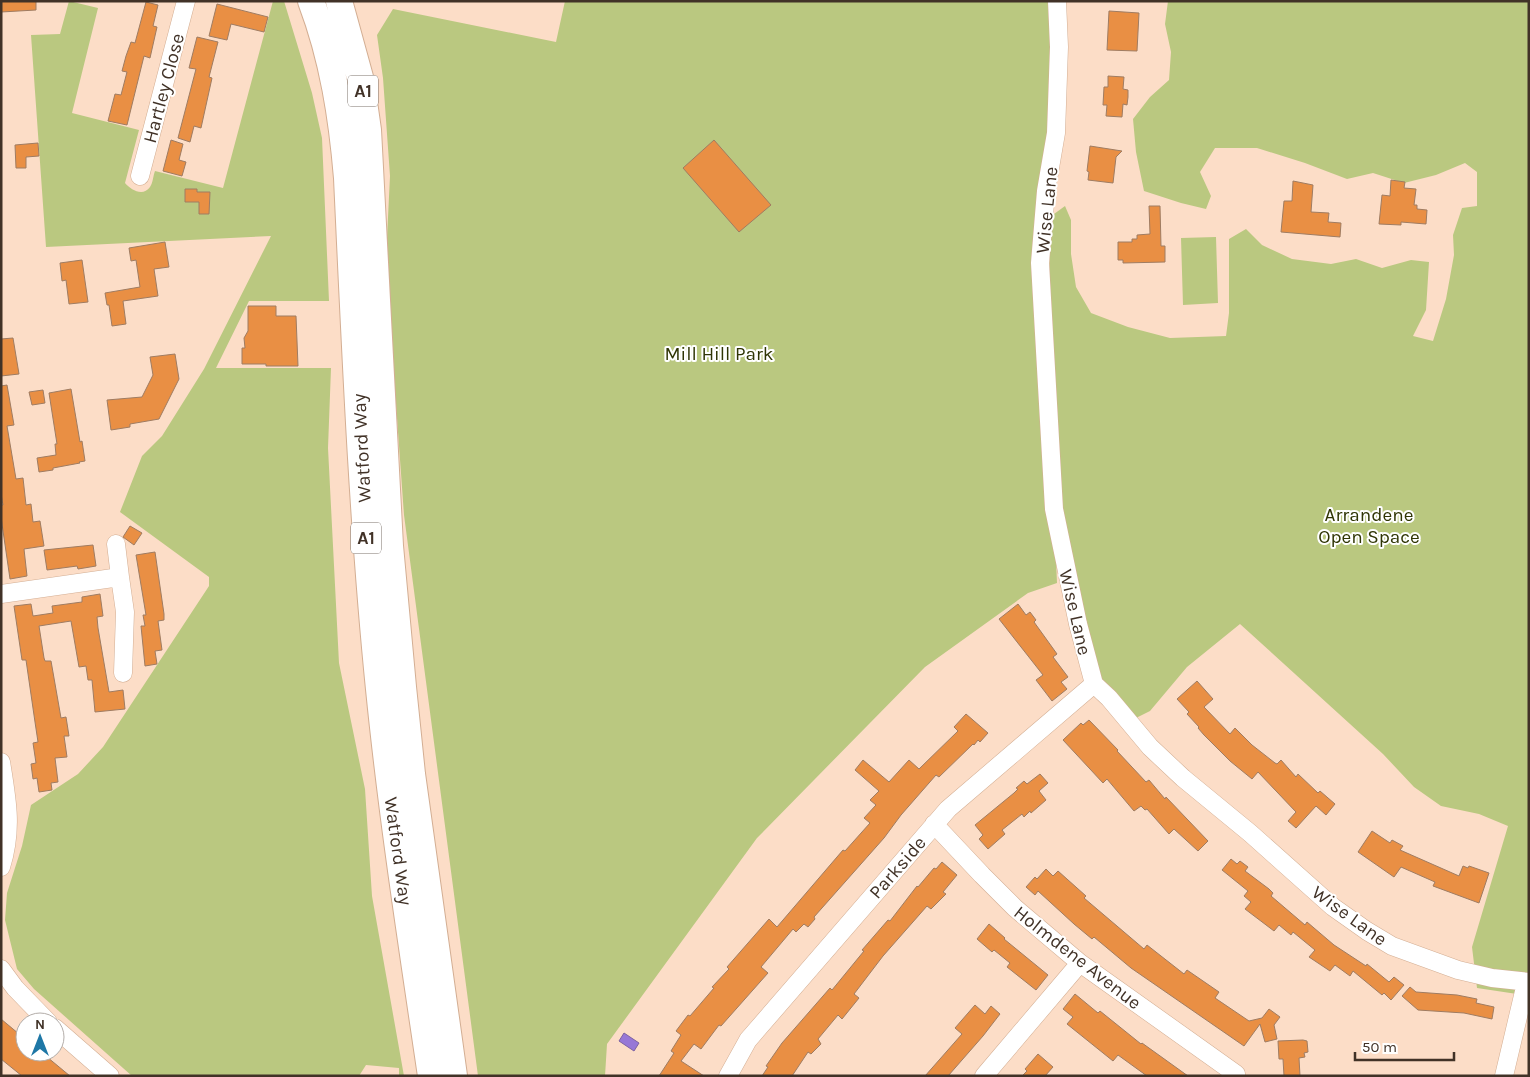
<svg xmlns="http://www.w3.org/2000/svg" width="1530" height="1077" font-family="Karla,sans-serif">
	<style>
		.green { fill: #bac880 }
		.water { fill: #9777d6; stroke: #7d62a2 }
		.building { fill: #e98f44; stroke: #9f7c62 }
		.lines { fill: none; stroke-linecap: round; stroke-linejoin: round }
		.minor-casing { stroke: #d3ae93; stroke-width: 19 }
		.highway-casing { stroke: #d3ae93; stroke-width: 28 }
		.minor { stroke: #fff; stroke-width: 18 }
		.highway { stroke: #fff; stroke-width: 26 }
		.labels { text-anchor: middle; stroke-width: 4; stroke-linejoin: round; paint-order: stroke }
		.shield { fill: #fff; stroke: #7a7068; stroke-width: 1 }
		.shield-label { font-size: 18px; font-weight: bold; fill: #413227 }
		.street-label { font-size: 19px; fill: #413227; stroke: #fff }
		.park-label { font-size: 19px; fill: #2f3504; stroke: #fff }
	</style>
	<rect width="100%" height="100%" fill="#fcddc7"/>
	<path class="green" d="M69,1L98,8L72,113L139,130L125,183C131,190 143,197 150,187C153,183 153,176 155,171L223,188L273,1H284L312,93L322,138L329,301H249L216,368H331L328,448L339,663L365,789L372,896L404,1076H399V1068L366,1065L359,1076H132L34,989L17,969L5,920L7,893L22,846L31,805L78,774L103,747L209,586V577L120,512L142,456L162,436L204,369L271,236L46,247L31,35L60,34Z
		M565,1H1057L1043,285L1054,357L1049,273L1051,233L1054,214L1065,206L1071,220V254L1076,287L1091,313L1128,327L1170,338L1226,336L1229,313V239L1246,229L1262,245L1292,259L1331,264L1356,259L1382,268L1411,260L1429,262L1426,310L1413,336L1433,341L1446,299L1454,255L1453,235L1462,208L1477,206V172L1465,163L1436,175L1404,183L1373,173L1347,179L1305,163L1257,148H1215L1200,172L1211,196L1206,209L1181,203L1144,191L1136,152L1133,119L1150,97L1169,80L1171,52L1165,24L1168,1H1529V992L1517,994L1477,988L1472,947L1508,826L1479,814L1441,806L1414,787L1383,754L1240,624L1187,667L1150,711L1126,723L1090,683L1053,492L1057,583L1028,593L925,667L757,838L607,1044L605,1076H478L404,515L393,362L387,238L390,176L383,78L377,35L393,9L556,42Z
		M1216,237L1218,303L1183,305L1181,238Z"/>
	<path class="water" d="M624,1033L639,1043L634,1051L619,1041Z"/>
	<path class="building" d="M1,1H36V10L1,12Z
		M146,2L158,5L153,26L157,27L150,58L144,56L127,125L108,121L115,94L121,95L127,72L122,71L126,56L131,42L135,43Z
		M217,4L268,17L264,32L231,24L227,40L209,36Z
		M1109,11L1139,13L1137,51L1107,50Z
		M197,37L218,42L209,77L212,78L201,128L194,126L190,142L178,138L196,69L189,68Z
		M1108,76L1124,77L1123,89L1128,90V97L1127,105L1123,104L1122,117L1106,116L1107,105H1103L1104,87H1108Z
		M171,140L183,144L179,160L186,162L182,176L163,171Z
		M714,140L771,205L739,232L683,168Z
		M38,143L39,156L26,157V168H16L15,145Z
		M1090,146L1122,151L1116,157L1113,183L1088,180L1089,172L1087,171Z
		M1391,180L1405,182L1404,188L1416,189L1414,205H1417V209L1427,210L1426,224L1401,222V225L1379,224L1382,195L1390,196Z
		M1293,181L1313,185L1311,212L1329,213L1328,222L1341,223L1340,237L1281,232L1284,201H1292Z
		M185,189H197V192H210L209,214H199V202H185Z
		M1149,206H1160L1161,246H1165V262L1123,263V260H1118V242H1132V239H1137V235L1150,234Z
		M165,242L169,267L154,269L158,296L123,301L126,324L112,326L109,305H107L105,293L140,287L136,260L131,261L129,248Z
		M82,260L88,302L69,304L66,280L62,281L60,263Z
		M248,306H276V316H296L298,366H266V364H242V348H245L244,338L248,331Z
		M13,338L19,374L1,376V339Z
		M175,354L179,379L159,419L130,424V427L111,430L107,400L142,397L153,375L150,357Z
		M7,385L14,425L7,426L16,479L23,478L26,505L31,504L33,522L40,521L44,546L24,549L27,576L10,579L1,517V505H3L1,494V386Z
		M71,389L80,442L82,441L85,461L79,462L80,463L53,468V470L39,472L37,458L56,455L55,444H57L49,393Z
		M43,390L45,403L32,405L29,392Z
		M130,526L142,533L134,545L123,537Z
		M93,545L96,566L78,569L77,566L47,570L44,550Z
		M155,552L164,614V620L158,621L162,650L155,651L157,664L145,666L141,626H145L143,615H146L136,555Z
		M100,594L103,616L97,617L98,628L109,692L123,690L125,709L95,712L92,680H88L86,666L79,667L71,621L39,626L44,658L45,661H51L61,718L66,717L69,736H64L67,757L55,758L58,782L51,783L52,790L39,792L37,778L33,779L31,764L36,763L33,743L38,742L35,722L26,660H22L14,606L31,604L33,616L53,613L52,606L82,602V597Z
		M1018,604L1026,615L1030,612L1036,620L1034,622L1057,654L1053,657L1068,677L1061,682L1067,689L1052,701L1036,680L1043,675L999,619Z
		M1197,681L1213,699L1204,707L1230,734L1235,728L1252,745L1275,763L1277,764L1281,760L1296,777L1298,774L1318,793L1320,791L1335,804L1326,815L1316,806L1296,828L1288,821L1296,812L1258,772L1252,779L1230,761L1204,735L1198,728L1199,727L1187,714L1189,712L1177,699Z
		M966,714L988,733L980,742L978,740L974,745L973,744L939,777L936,775L901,815L884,838L814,917L815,919L808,927L804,924L796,932L793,929L761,967L768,973L721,1026L719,1025L701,1049L694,1044L681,1061L704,1076H659L674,1053L671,1051L681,1035L676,1031L688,1015L690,1016L714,988L712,987L729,969L727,967L769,919L777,927L843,850L845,851L870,823L864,818L876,805L870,800L879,791L855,770L863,760L889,782L909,760L919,769L958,731L954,727Z
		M1089,720L1118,750L1117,751L1146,782L1149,780L1165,799L1166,797L1208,841L1198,851L1174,829L1169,834L1147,809L1145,810L1141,806L1134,811L1107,779L1103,783L1063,740L1081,723L1083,725Z
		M1040,774L1048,783L1039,791L1046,800L1031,813L1030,811L1024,817L1022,814L1002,830L1005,834L988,849L979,839L983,835L975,825L1014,793L1018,789L1016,788L1024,781L1027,784Z
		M1372,831L1390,843L1392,840L1403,846L1400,850L1459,876L1463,866L1468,868L1469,866L1489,873L1479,903L1433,886L1435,882L1401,867L1394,877L1358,852Z
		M1231,859L1237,864L1240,861L1248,867L1245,871L1269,889L1273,893L1271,896L1305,925L1307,922L1334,945L1366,966L1367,964L1389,982L1394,977L1404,985L1391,1000L1384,993L1382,995L1353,971L1350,976L1335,965L1330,971L1309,957L1315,950L1293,932L1291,935L1279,925L1274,931L1245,909L1251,902L1244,896L1248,891L1222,870Z
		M942,862L957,875L943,892L946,894L931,909L927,906L883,956L854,994L859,998L842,1019L838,1015L818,1039L821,1044L811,1054L808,1052L792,1076H762L768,1067L766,1066L782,1043L830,988L832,990L864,951L862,950L888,920L890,921L917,886L918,887L934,868L936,869Z
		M1046,869L1053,876L1058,871L1086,896L1084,898L1144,949L1147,945L1184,974L1187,970L1219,992L1215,998L1249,1021L1262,1018L1269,1009L1280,1017L1274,1025L1277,1039L1265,1042L1260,1024L1244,1046L1131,968L1094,937L1092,939L1074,924L1038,891L1035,895L1026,887L1035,877L1037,879Z
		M989,924L1005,938L1004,939L1048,975L1036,990L1007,967L1010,963L994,950L992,952L977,939Z
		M1410,987L1416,992L1457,995L1477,999L1476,1003L1494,1007L1492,1019L1464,1013L1418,1010L1402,996Z
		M1075,994L1098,1013L1100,1011L1141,1044L1142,1043L1188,1076H1147L1118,1055L1113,1061L1067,1024L1073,1017L1063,1009Z
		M975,1005L985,1014L991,1006L1000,1014L983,1036L948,1076H925L962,1034L955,1028Z
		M1,1019L25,1039V1052H41L70,1076H22L1,1059Z
		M1303,1040L1307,1041L1308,1052L1304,1053L1305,1057L1299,1058L1300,1076H1284L1283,1059H1279L1278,1041Z
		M1038,1054L1053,1067L1045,1076H1022L1027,1071L1025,1069Z"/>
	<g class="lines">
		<g class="minor-casing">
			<path id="minor" d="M1057,1L1059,47L1056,133L1046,191L1040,263L1054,509L1078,624L1094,684L1109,698L1150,747L1183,778L1250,833L1333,907L1367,931L1392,946L1458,970L1492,978L1529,982
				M140,176L186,1
				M116,544L120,577
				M1,594L120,577L125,612L123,673
				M1,762C7,799 13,829 1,867
				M934,824L982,875L1015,908L1080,963L1236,1074L1235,1076
				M1,969L15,988L48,1022
				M55,1028L110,1076
				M728,1076L748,1040L948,809L1094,684
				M984,1076L1080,963
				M1504,1076L1526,983"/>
		</g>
		<g class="highway-casing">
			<path id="highway" d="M311,1C333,59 342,118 347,178C355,349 362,520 379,689C392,819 412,947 431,1076
				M339,1L361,81L368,130L390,546L403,687L412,774L454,1076"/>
		</g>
		<use href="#minor" class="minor"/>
		<use href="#highway" class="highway"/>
	</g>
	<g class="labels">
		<g class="shield">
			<rect x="348" y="75.5" width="30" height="31" rx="4"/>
			<rect x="351" y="522.5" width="30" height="31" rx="4"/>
		</g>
		<g class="shield-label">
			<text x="363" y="97">A1</text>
			<text x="366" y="544">A1</text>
		</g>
		<g class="street-label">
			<text transform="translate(163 88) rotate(-75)" y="7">Hartley Close</text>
			<text transform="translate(1046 210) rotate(-84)" y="7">Wise Lane</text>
			<text transform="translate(361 448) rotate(-93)" y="7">Watford Way</text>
			<text transform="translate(1076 612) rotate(77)" y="7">Wise Lane</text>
			<text transform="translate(399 851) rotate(82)" y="7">Watford Way</text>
			<text transform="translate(897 867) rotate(-49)" y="7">Parkside</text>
			<text transform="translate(1350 915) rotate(36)" y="7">Wise Lane</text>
			<text transform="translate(1078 957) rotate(38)" y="7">Holmdene Avenue</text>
		</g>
		<g class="park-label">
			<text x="719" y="360">Mill Hill Park</text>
			<text x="1369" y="521">Arrandene<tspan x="1369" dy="22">Open Space</tspan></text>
		</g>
	</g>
	<rect width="1530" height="1077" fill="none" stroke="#413227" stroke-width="5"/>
	<g transform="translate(40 1037)"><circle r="24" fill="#ffffff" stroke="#b3ada9"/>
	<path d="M0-4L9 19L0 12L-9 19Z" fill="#1e77a6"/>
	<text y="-8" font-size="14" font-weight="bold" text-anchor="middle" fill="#413227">N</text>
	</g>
	<path d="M1355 1052v8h99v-8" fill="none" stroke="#413227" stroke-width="2.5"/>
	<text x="1362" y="1052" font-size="15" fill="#413227" stroke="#ffffff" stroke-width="4" paint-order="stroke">50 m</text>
</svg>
